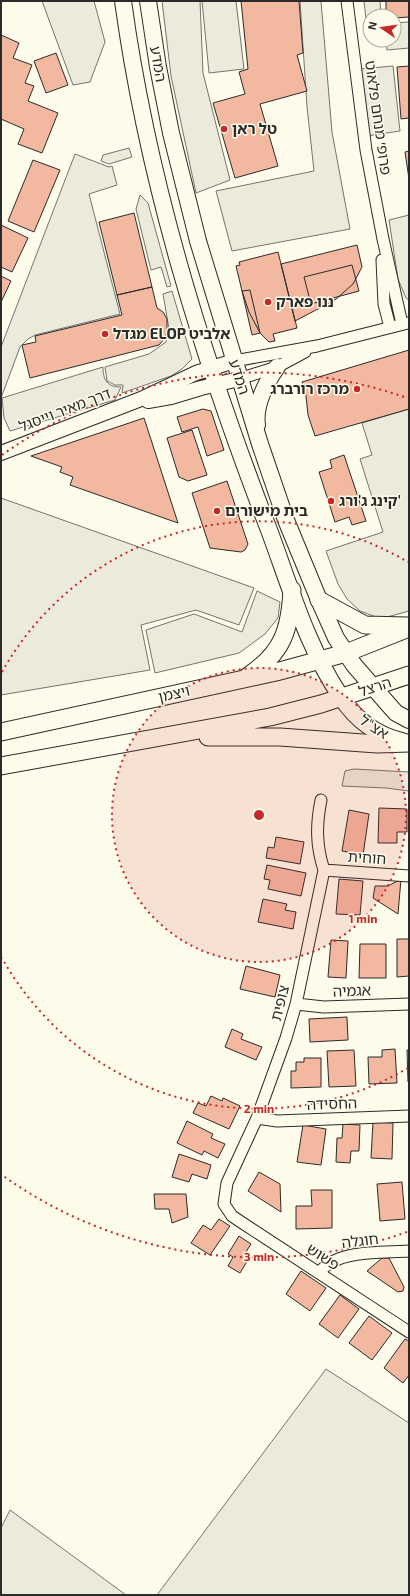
<svg xmlns="http://www.w3.org/2000/svg" width="410" height="1596" font-family="'Exo 2','Noto Sans Hebrew',sans-serif">
	<style>
		.green { fill: #ecebdb; stroke: #74746e }
		.parking { fill: #eceadb; stroke: #74746e }
		.building { fill: #f2b8a0; stroke: #2b2b2b }
		.lines { fill: none; stroke-linecap: round; stroke-linejoin: round }
		.minor-casing { stroke: #2b2b2b; stroke-width: 13 }
		.tertiary-casing { stroke: #2b2b2b; stroke-width: 16 }
		.secondary-casing { stroke: #2b2b2b; stroke-width: 18 }
		.primary-casing { stroke: #2b2b2b; stroke-width: 19 }
		.minor { stroke: #fdfbea; stroke-width: 11 }
		.tertiary { stroke: #fdfbea; stroke-width: 14 }
		.secondary { stroke: #fdfbea; stroke-width: 16 }
		.primary { stroke: #fdfbea; stroke-width: 17 }
		.ring { fill: none; stroke: #c62828; stroke-width: 2; stroke-dasharray: 2 4 }
		.poi-dot { fill: #c62828; stroke: #fdfbea; stroke-width: 1.5 }
		.labels { text-anchor: middle; stroke-width: 3; stroke-linejoin: round; paint-order: stroke }
		.street-label { font-size: 15px; fill: #2b2b2b; stroke: #fdfbea }
		.poi-label { font-size: 15px; font-weight: bold; fill: #2b2b2b; stroke: #fdfbea; text-anchor: start }
		.centre { fill: #c62828; stroke: #fdfbea; stroke-width: 2 }
		.ring-label { font-size: 12px; text-anchor: middle; font-weight: bold; fill: #c62828; stroke: #fdfbea; stroke-width: 3; stroke-linejoin: round; paint-order: stroke }
	</style>
	<rect width="100%" height="100%" fill="#fdfbea"/>
	<path class="green" d="M162,1H200L203,73L230,180L196,193L171,76Z
		M364,1H380L381,16H370V37H368Z
		M393,66L400,131L367,136L360,69Z
		M129,148L132,157L109,164L101,161L103,155Z
		M140,195L148,203L171,286L167,287L161,267L151,270L136,209Z
		M409,215V300L406,298L398,279L389,220Z
		M103,367C103,380 107,387 121,387L115,400L10,431L4,418L2,398Z
		M257,591L280,602L278,618L265,634L239,653L155,673L146,630L194,614L242,632Z
		M354,769L409,772V791L386,788L342,786L345,771Z
		M326,1369L409,1423V1595H157Z
		M10,1510L126,1595H1V1528Z"/>
	<path class="parking" d="M42,1H94L105,42L90,82L73,85Z
		M202,1H236L244,69L209,73Z
		M300,1H321L332,132L350,229L232,251L216,191L314,171L307,107Z
		M409,22V48L387,50L386,40H394V23Z
		M75,154L109,167L112,166L117,185L89,194L120,314L35,335L28,339L20,347L1,398V347Z
		M172,291L192,359L182,369L171,376L122,393L123,385H115L107,381L105,367L149,354L166,342L169,329L163,294Z
		M409,409V611L387,617H376L360,611L347,599L338,584L326,551L383,532L360,459L372,455L362,423Z
		M1,498L254,588L239,625L196,610L141,625L150,670L1,695Z"/>
	<path class="building" d="M241,1H299L303,53L297,55L307,91L260,104L278,166L235,178L213,103L245,94L239,72L248,69Z
		M386,1H409V17L394,18V16H386Z
		M1,35L19,43L13,58L32,65L25,83L34,86L28,101L58,113L42,153L18,144L24,129L1,119Z
		M56,53L68,85L46,93L34,61Z
		M409,66V118L401,119L397,67Z
		M409,151V179L405,152Z
		M33,160L60,170L34,232L8,221Z
		M134,213L152,287L117,295L99,222Z
		M1,225L28,238L12,272L1,267Z
		M357,245L362,267L353,284L335,300L295,321L281,264Z
		M278,252L297,328L273,334L275,341L269,342L260,333L249,312L242,291L236,266L240,265L239,262Z
		M352,265L359,291L311,304L304,277Z
		M1,276L11,281L1,302Z
		M152,287L157,308L163,312L167,319V332L164,339L159,345L30,378L22,345L36,342L35,336L122,315L117,295Z
		M250,290L260,333L252,335L242,291Z
		M409,350V409L315,436L308,415L306,396L302,382Z
		M203,409L211,411L224,450L207,456L198,427L182,432L177,417Z
		M144,418L178,523L70,485L73,477L60,472L62,467L31,456Z
		M192,430L207,475L188,481L179,477L167,438Z
		M344,455L366,521L352,525L349,517L335,522L319,472L332,468L330,460Z
		M227,481L248,544L245,550L241,552L210,548L192,493Z
		M379,808L407,809V832H397V843H378Z
		M349,810L369,814L363,855L342,851Z
		M276,837L304,842L300,864L266,858L268,847L274,848Z
		M267,865L306,873L301,896L268,889L270,880L264,879Z
		M339,879L363,881L360,915L336,914Z
		M401,879L398,914L373,898L375,886H388Z
		M263,899L287,904L285,910L296,912L293,929L258,922Z
		M397,939H409V976L397,977Z
		M331,940L348,941L346,978L328,977Z
		M360,944H386V978H359Z
		M246,966L280,975L275,997L240,989Z
		M347,1017L348,1040L310,1042L309,1019Z
		M232,1029L243,1034L241,1039L262,1047L256,1060L225,1047Z
		M395,1049L397,1083L369,1084L368,1057H382V1050Z
		M354,1050L356,1086L329,1087L327,1051Z
		M407,1050H409V1082H408Z
		M304,1058H321V1087L291,1088V1071H296V1062H304Z
		M211,1096L222,1101L223,1098L240,1106L229,1129L193,1113L198,1103L206,1106Z
		M187,1121L213,1134L211,1138L225,1144L218,1158L204,1151L202,1155L177,1143Z
		M373,1122L393,1123L392,1159L371,1158Z
		M343,1124L360,1125L359,1151H351L350,1163L336,1162L337,1138H342Z
		M303,1125L326,1129L321,1165L297,1162Z
		M179,1154L211,1165L207,1179L192,1174L189,1182L172,1177Z
		M259,1172L280,1184L281,1212L248,1191Z
		M402,1182L405,1219L380,1221L377,1184Z
		M311,1190H332V1228L296,1229V1206H312Z
		M154,1194H186L188,1217L172,1223L169,1209H155Z
		M219,1219L230,1226L210,1255L191,1243L203,1225L211,1230Z
		M239,1236L251,1244L244,1255L249,1258L240,1273L228,1266L233,1257L228,1254Z
		M382,1258H389L404,1287L403,1291L398,1292L367,1271Z
		M301,1271L326,1288L310,1311L286,1294Z
		M340,1295L359,1309L338,1338L319,1324Z
		M369,1316L392,1333L372,1360L349,1343Z
		M405,1339L409,1341V1375L403,1383L384,1368Z"/>
	<g class="lines">
		<g class="minor-casing">
			<path id="minor" d="M347,1L366,150L383,239L402,324
				M382,260L384,304L390,327
				M234,361L317,346L408,323
				M239,379L277,367L305,352
				M321,800C316,825 316,846 324,870L296,1004L286,1038L257,1118L227,1183L224,1204L232,1216L241,1222L409,1332
				M324,870L409,876
				M296,1004L324,1007L409,1004
				M257,1118L277,1121L409,1116
				M319,1273C336,1249 382,1253 409,1251"/>
		</g>
		<g class="tertiary-casing">
			<path id="tertiary" d="M148,401L171,397L201,388L239,379
				M1,453L141,399L196,373L234,361"/>
		</g>
		<g class="secondary-casing">
			<path id="secondary" d="M123,1C148,183 203,359 269,530C290,586 307,647 341,697C356,720 376,735 402,741
				M148,1L158,67L171,133L198,241L260,444L286,520L319,600L336,638L354,665L388,704L396,713L409,720
				M257,425C254,404 266,383 277,367"/>
		</g>
		<g class="primary-casing">
			<path id="primary" d="M319,600L365,625L407,626
				M248,676C283,653 290,629 292,590
				M1,732L276,672L346,653L409,628
				M208,737H280L377,744L409,743
				M1,766L270,717L321,704L409,675"/>
		</g>
		<use href="#minor" class="minor"/>
		<use href="#tertiary" class="tertiary"/>
		<use href="#secondary" class="secondary"/>
		<use href="#primary" class="primary"/>
	</g>
	<circle cx="259" cy="815" r="147" fill="#c62828" fill-opacity=".12"/>
	<g class="ring">
		<circle cx="259" cy="815" r="147"/>
		<path d="M408 1068A294 294 0 0 1 2 958M2 672A294 294 0 0 1 408 562"/>
		<path d="M407 1232A442 442 0 0 1 2 1175M2 455A442 442 0 0 1 407 398"/>
	</g>
	<g class="poi-dot">
		<circle cx="224" cy="129" r="4"/>
		<circle cx="268" cy="302" r="4"/>
		<circle cx="105" cy="334" r="4"/>
		<circle cx="357" cy="389" r="4"/>
		<circle cx="331" cy="501" r="4"/>
		<circle cx="217" cy="511" r="4"/>
	</g>
	<g class="labels">
		<g class="street-label">
			<text transform="translate(158 64) rotate(80)" y="5">המדע</text>
			<text transform="translate(378 118) rotate(82)" y="5">פרופ׳ מנחם פלאוט</text>
			<text transform="translate(239 377) rotate(72)" y="5">המדע</text>
			<text transform="translate(65 410) rotate(-21)" y="5">דרך מאיר וייסגל</text>
			<text transform="translate(375 687) rotate(-18)" y="5">הרצל</text>
			<text transform="translate(174 694) rotate(-13)" y="5">ויצמן</text>
			<text transform="translate(374 727) rotate(33)" y="5">אצ"ל</text>
			<text transform="translate(367 858) rotate(4)" y="5">חוחית</text>
			<text transform="translate(352 991) rotate(-2)" y="5">אגמיה</text>
			<text transform="translate(280 1003) rotate(-76)" y="5">צופית</text>
			<text transform="translate(332 1104) rotate(-2)" y="5">החסידה</text>
			<text transform="translate(360 1241) rotate(-7)" y="5">חוגלה</text>
			<text transform="translate(323 1257) rotate(33)" y="5">פשוש</text>
		</g>
		<g class="poi-label">
			<text x="232" y="134">טל ראן</text>
			<text x="276" y="307">ננו פארק</text>
			<text x="113" y="339">מגדל ELOP אלביט</text>
			<text x="349" y="394" text-anchor="end">מרכז רורברג</text>
			<text x="339" y="506">קינג ג'ורג'</text>
			<text x="225" y="516">בית מישורים</text>
		</g>
	</g>
	<circle cx="259" cy="815" r="6" class="centre"/>
	<g class="ring-label">
		<text x="363" y="923">1 min</text>
		<text x="259" y="1113">2 min</text>
		<text x="259" y="1261">3 min</text>
	</g>
	<rect width="410" height="1596" fill="none" stroke="#2b2b2b" stroke-width="4"/>
	<g transform="translate(382 28) rotate(283)"><circle r="19" fill="#fdfbea" stroke="#a9a89e"/>
	<path d="M0-3L7 15L0 10L-7 15Z" fill="#c62828"/>
	<text y="-6" font-size="11" font-weight="bold" text-anchor="middle" fill="#2b2b2b">N</text>
	</g>
</svg>
